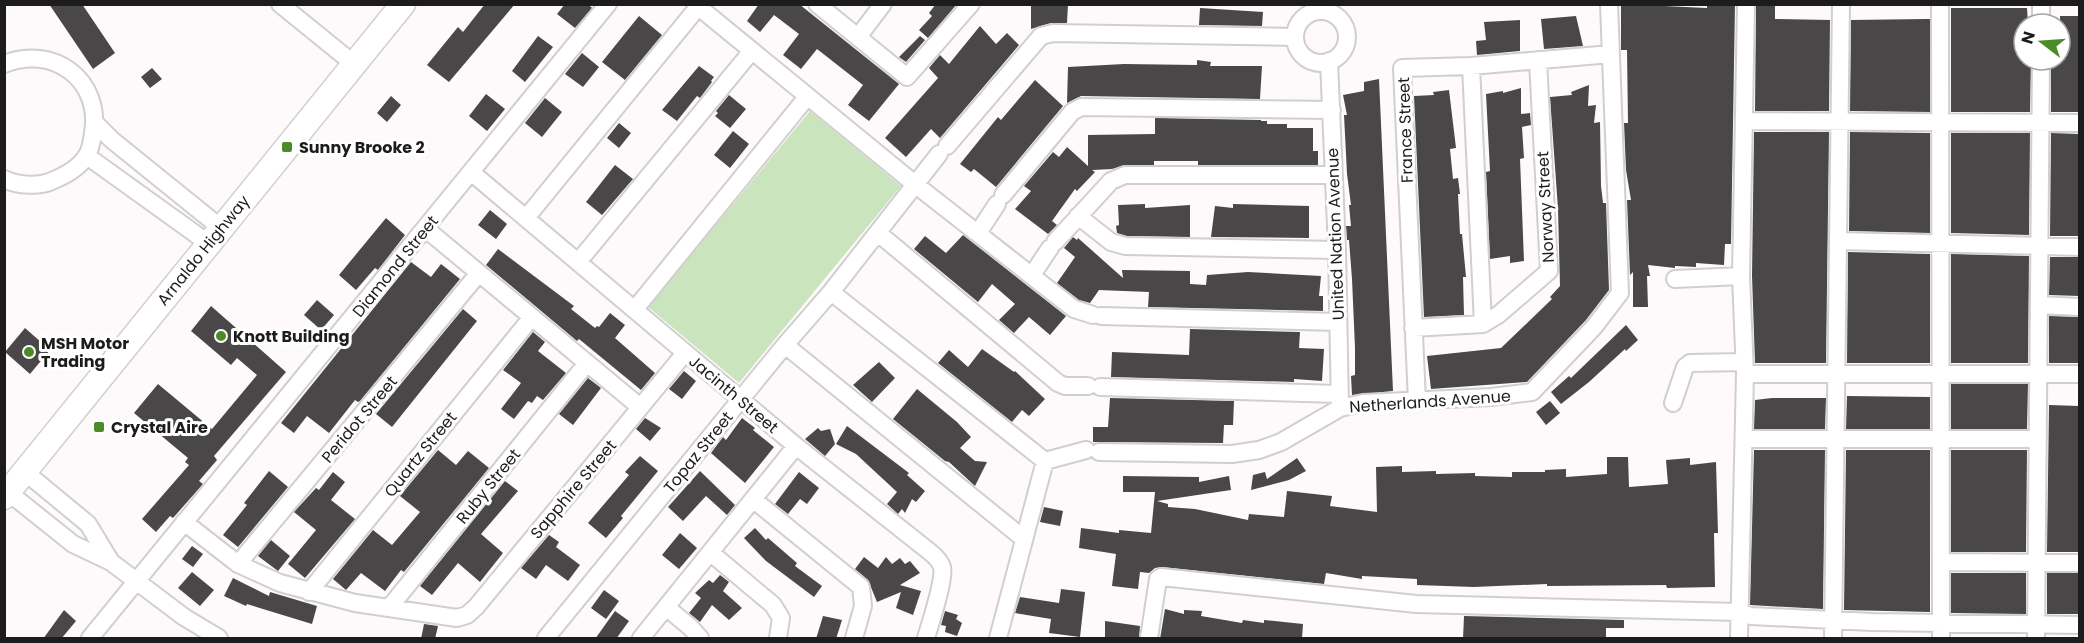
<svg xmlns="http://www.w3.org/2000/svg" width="2084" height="643" font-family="Poppins,sans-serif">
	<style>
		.green { fill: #cae5be }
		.building { fill: #4a4749 }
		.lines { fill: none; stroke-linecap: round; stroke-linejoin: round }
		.minor-casing { stroke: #d2ced0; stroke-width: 20 }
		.secondary-casing { stroke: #d2ced0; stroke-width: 27 }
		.minor { stroke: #fff; stroke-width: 16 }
		.secondary { stroke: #fff; stroke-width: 24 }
		.poi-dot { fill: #4d8b2a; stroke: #fff; stroke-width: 2 }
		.labels { text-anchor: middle; stroke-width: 6; stroke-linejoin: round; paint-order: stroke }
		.street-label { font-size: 16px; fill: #1d1c1c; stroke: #fff }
		.poi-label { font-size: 16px; font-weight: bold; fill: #1d1c1c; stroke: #fff; text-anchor: start }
	</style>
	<rect width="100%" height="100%" fill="#fefafc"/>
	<path class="green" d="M810,111L901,186L739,383L648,307Z"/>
	<path class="building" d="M49,4H82L115,53L93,69Z
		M485,4H515L449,82L427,65L458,27L463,32Z
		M565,4H588L592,8L575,28L557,14Z
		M759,4H799L899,84L869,121L848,105L863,85L817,49L801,69L783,55L799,34L774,15L760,32L747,21Z
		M936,4H957L928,38L919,30L932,16L929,13Z
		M1031,4H1068L1067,23H1051L1031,29Z
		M1621,4L1707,8V4H1735L1731,244H1725L1724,265L1696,263V267L1675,266V268L1648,265L1650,276H1647L1648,307H1633V272L1630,275L1627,200H1631L1626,170L1624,123H1628L1627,50H1621Z
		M1756,4H1775V19L1830,20L1829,111H1755Z
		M1200,8L1263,12L1262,26L1199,25Z
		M1951,8H2027L2028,24H2024V60H2031L2030,112H1951Z
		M639,16L662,35L625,80L602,62Z
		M1576,16L1583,46L1544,49L1541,19Z
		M2060,16H2079V112H2051V60H2060Z
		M1926,19H1930V112L1850,111L1851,20Z
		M1520,20V51L1477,55L1476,41L1486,40L1484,22Z
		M980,26L996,44L1007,33L1019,45L940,138L931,129L906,157L885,138L938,78L929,68L940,55L949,64Z
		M538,36L553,47L525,82L512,71Z
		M920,36L925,40L906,62L899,57Z
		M582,53L599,67L583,87L565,74Z
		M1197,60L1211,62L1210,66H1262L1260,99L1081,96L1067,103L1068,67L1124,64L1197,65Z
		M699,66L714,77L711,81L712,82L700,98L697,96L677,121L662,110Z
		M152,68L162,79L150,88L141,77Z
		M1379,79L1393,391L1352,395L1351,376L1355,375V348L1352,279L1349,240H1347L1346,226H1351L1349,205H1351L1347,174L1344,115H1347L1343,95L1364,91V82Z
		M1035,80L1063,106L996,187L974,169L971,172L960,164L998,117L1001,120Z
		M1589,85L1588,106L1596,105L1594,123L1600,122L1601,186L1603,203H1606L1609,290L1586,320L1527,382L1431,389L1427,356L1501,348L1552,299L1550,297L1560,286L1558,209L1550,97L1572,95L1571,92Z
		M1521,88V114L1530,113L1531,125L1522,127L1524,158L1520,159L1524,261L1510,263V256L1490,259L1486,172L1490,171L1486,94L1503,91V93Z
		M1449,90L1456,148L1450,149L1453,179L1458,178L1460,194H1458L1460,234H1462L1466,277H1463L1464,315L1424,317L1414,96L1434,95L1433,92Z
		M486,94L505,109L487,131L469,116Z
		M729,95L746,109L730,128L715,116L718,113L716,111Z
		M391,96L401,105L387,122L377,113Z
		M545,98L562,112L542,137L525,123Z
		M1155,118L1261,120V121H1267V124H1287V128H1313V151H1318V165H1198V161H1154V165H1125L1112,169L1092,170L1095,172L1077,191L1075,189L1052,221L1057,225L1048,234L1015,209L1031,191L1024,186L1053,152L1059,157L1067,147L1088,166V135L1155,134Z
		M619,123L631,133L619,148L607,138Z
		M733,131L749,144L730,168L714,155Z
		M1754,132H1829L1826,363H1755L1752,276Z
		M1850,132L1930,133V233L1849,231Z
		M1951,133H2030L2029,235L1951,233Z
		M2051,133L2079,134V236H2050Z
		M615,165L633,179L602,215L586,202Z
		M1145,204V208L1190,205V237L1127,236L1117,233L1116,226L1119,225L1118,205Z
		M1233,204L1309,206V238L1211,237L1215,206L1233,208Z
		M490,210L507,224L496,239L478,225Z
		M386,218L405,235L378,270L375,268L356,290L339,275Z
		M963,235L1066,316L1050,335L1029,317L1014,333L999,320L1015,304L992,284L978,302L914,249L925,236L946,253Z
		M1073,237L1077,240L1078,238L1123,278L1122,270L1190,271V284L1206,285L1207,275L1248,272L1321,276L1319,296H1323V311L1148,307L1149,292L1099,290L1090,303L1079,300L1057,283L1075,257L1064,248Z
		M498,249L574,306L571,309L595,328L597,326L599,327L610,313L625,325L615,338L655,373L641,390L579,339L577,341L486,265Z
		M1848,252L1930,254V363H1847Z
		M1951,254L2029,256L2028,363H1951Z
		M2050,257H2079V296L2049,295Z
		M411,262L431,277L441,264L460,279L360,401L358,402L355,400L329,433L307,416L294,433L281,423Z
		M317,300L334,315L321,330L304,315Z
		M211,306L286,372L214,456L217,460L199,481L203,484L173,518L170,516L156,532L142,519L189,465L185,462L188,458L134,413L158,384L212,429L257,375L237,358L231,365L191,331Z
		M463,309L477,321L392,427L376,414Z
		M2049,316L2079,317V363H2049Z
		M1626,325L1638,340L1626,351L1625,349L1589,382L1561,404L1551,392L1569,376L1571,378Z
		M25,328L50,350L30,374L5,352Z
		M1190,329L1300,332L1299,348L1324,349L1322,381L1294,379V382L1111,377L1112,352L1189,355Z
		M533,332L545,342L538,351L566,373L543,400L537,396L532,403L528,401L514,419L501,409L521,383L503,370Z
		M982,349L1014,372L1015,371L1045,399L1029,416L1022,410L1012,422L938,363L949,350L968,367Z
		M879,362L895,378L872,402L853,385Z
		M684,371L696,381L682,399L669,389Z
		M588,378L601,388L573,425L559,414Z
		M1951,384H2028L2027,429H1951Z
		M917,389L957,422L971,437L960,448L975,461L987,462L975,486L949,462L945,461L893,419Z
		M1847,396L1930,397V429H1846Z
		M1110,398L1234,401L1233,425H1224L1223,443L1093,442V427H1108Z
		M1772,398H1826L1825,429H1754L1755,400Z
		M1550,401L1560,413L1546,425L1536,412Z
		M2049,405L2079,406V552H2047Z
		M645,418L661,428L650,441L636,429Z
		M742,418L755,428L753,430L774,447L745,483L711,453L723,437L726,440Z
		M847,426L909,473L907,475L925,491L916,502L912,499L905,513L902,509L898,514L887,504L897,492L856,454L836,444Z
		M818,428L821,431L830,429L835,444L825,456L805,439Z
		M438,450L456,465L468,451L489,468L404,572L401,570L385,591L361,573L346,590L333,579L373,530L392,545L420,512L400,496Z
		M1754,450H1825L1823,609L1750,605Z
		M1846,450H1930V612L1844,610Z
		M1951,450H2027L2026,552H1951Z
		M640,456L658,471L621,516L623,518L606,538L588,523L629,475L625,472Z
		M1607,457H1628L1629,487L1668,484L1666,460L1690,458V465L1716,462L1718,533H1714L1715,587L1667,588L1666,585L1547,586V584L1474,587L1417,585V579L1362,576V579L1326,573L1324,584L1162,567L1155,568L1149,573L1140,572L1138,589L1112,586L1116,554L1079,548L1081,528L1119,533V530L1151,533L1155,492H1123V476L1199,477V482L1229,476L1231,490L1157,501L1168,504V507L1195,509L1248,520L1249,514L1284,517L1287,491L1332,496L1330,506L1377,512L1376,467L1402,466V472L1436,471V474L1475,473V476L1512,477V472H1545V470L1566,469V477L1607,474Z
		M1297,458L1306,471L1289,480L1251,490L1253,475L1265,472L1267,479Z
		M269,471L288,487L238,547L223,535L247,505L244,503Z
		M700,471L735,505L727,515L706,496L683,521L668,507Z
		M333,472L345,482L331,500L355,519L305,578L288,564L316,530L294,512L316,488L319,490Z
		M799,472L819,488L807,504L800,499L788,514L775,504Z
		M505,481L518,491L481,534L503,553L480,582L458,563L432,595L420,586Z
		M1044,507L1063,511L1060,526L1040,522Z
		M755,528L766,540L768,538L797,563L795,566L822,586L814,597L766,561L744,538Z
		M680,533L697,548L679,569L662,555Z
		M549,535L559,542L556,547L580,565L568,581L546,565L536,579L521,568Z
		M271,540L290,556L278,571L258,556Z
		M192,546L203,554L193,567L182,559Z
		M864,557L878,568L886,557L892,564L900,558L905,564L910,561L920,573L900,585L921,591L913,615L896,608L901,592L877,602L868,580L855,569Z
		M192,572L214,590L200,606L178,588Z
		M1951,573H2026V614L1951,613Z
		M2047,573H2079V614H2047Z
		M720,575L729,582L723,591L742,608L729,620L712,605L700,622L689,613L701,598L695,593L709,580L713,583Z
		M233,578L269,596L270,592L317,606L312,624L247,604L246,606L224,596Z
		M1061,589L1085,592L1080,637L1049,633L1051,619L1015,613L1020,597L1059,603Z
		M604,590L619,601L606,619L591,608Z
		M1165,609L1184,614V610L1202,611L1201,616L1242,623L1243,620L1264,623V620L1303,624L1302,639H1160Z
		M64,610L76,621L61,639H43Z
		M615,611L629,621L616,639H595Z
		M945,611L958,615L956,619L962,623L957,636L945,632L946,626L941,625Z
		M823,616L842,620L836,639H816Z
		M1464,616L1624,620V628H1606V639H1463Z
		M1105,621L1140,626L1139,639H1105Z
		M424,624L438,626L435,639H421Z"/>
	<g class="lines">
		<g class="minor-casing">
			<path id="minor" d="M280,4L354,64
				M695,4L916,185L1074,309L1093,315
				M817,4L907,77L971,4
				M1940,4L1941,638
				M1295 37a26 26 0 1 1 52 0a26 26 0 1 1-52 0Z
				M2041,24V4
				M858,37L883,4
				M1329,61L1337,250L1340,408
				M4,64C53,44 102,80 93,133C92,140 91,149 87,155C80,167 66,175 54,180C40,187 18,186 4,179
				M1471,66L1483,324
				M1744,121L2080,123
				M95,123L112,140L221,228
				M947,146L1041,36L1053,33L1295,37
				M87,156L208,243
				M471,172L796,446L930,552C935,556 940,561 942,567C945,580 930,624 926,638
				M1003,195L1072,112L1081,107L1332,110
				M1078,216L1111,242L1125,246L1337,250
				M526,218L698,7
				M426,229L640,407
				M878,233L1058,383L1065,386H1088
				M978,233L997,204
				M1838,241L2080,247
				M1055,242L1111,181L1125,175H1333
				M578,262L751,52
				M1032,275L1050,248
				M1675,279L1741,276
				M831,292L1045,461L1086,450
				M2039,305L2080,307
				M635,309L807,97
				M1101,316L1338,322
				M1413,328L1483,324L1498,315L1549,271L1538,60
				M785,345L1024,539
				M1745,374H2080
				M1100,387L1339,394
				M1417,401L1402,68L1471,66L1611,54
				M1673,403L1685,367L1690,363L1744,362
				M1744,439H2038
				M1099,452L1232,454L1259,450L1281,442L1340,408L1363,403L1491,397L1532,392L1594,327L1620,293L1609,4
				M25,472L88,524L111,562
				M8,492L73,544L111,562L184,617L219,638
				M754,500L861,587L863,606L854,638
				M184,522L238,564L280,583L355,603L457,618L467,615L476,607L685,353
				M711,553L773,605L781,618L778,638
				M1941,562L2080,563
				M238,564L479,273
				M309,592L532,317
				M666,607L690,627L700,638
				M389,608L587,363
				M90,638L608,4
				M546,638L785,345L831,292L939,154
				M641,638L796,446
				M998,638L1045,461
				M1149,638L1158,579L1161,577L1416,604L1739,612L1751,616L1872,622L2080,625
				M1739,638L1745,374L1741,276L1746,4
				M1833,638L1841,4
				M2036,638L2041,60"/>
		</g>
		<g class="secondary-casing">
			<path id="secondary" d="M4,497L403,4"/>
		</g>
		<use href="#minor" class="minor"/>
		<use href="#secondary" class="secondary"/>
	</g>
	<g class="poi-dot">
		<rect x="281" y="141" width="12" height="12" rx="3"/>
		<circle cx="221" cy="336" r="6"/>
		<circle cx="29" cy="352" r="6"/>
		<rect x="93" y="421" width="12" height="12" rx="3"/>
	</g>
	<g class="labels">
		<g class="street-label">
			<text transform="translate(1405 130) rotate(-92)" y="6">France Street</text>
			<text transform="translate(1545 207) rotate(-93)" y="6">Norway Street</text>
			<text transform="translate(1335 234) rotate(-92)" y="6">United Nation Avenue</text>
			<text transform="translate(203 250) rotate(-51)" y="6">Arnaldo Highway</text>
			<text transform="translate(395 266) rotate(-51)" y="6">Diamond Street</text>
			<text transform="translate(734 394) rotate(40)" y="6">Jacinth Street</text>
			<text transform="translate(1430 401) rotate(-4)" y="6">Netherlands Avenue</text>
			<text transform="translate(359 419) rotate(-50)" y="6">Peridot Street</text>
			<text transform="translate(698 452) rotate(-51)" y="6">Topaz Street</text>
			<text transform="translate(420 454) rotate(-51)" y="6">Quartz Street</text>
			<text transform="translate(488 486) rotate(-51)" y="6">Ruby Street</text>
			<text transform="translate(573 489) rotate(-50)" y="6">Sapphire Street</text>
		</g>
		<g class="poi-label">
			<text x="299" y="153">Sunny Brooke 2</text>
			<text x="233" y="342">Knott Building</text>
			<text x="41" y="349">MSH Motor<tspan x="41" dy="18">Trading</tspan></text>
			<text x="111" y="433">Crystal Aire</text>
		</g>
	</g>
	<rect width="2084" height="643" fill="none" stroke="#1d1c1c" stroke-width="12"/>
	<g transform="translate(2042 42) rotate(287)"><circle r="28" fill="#ffffff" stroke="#a5a4a4" stroke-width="1.5"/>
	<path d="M0-4.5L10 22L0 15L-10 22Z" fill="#4d8b2a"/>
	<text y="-9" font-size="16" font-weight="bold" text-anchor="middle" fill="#1d1c1c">N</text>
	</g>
</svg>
